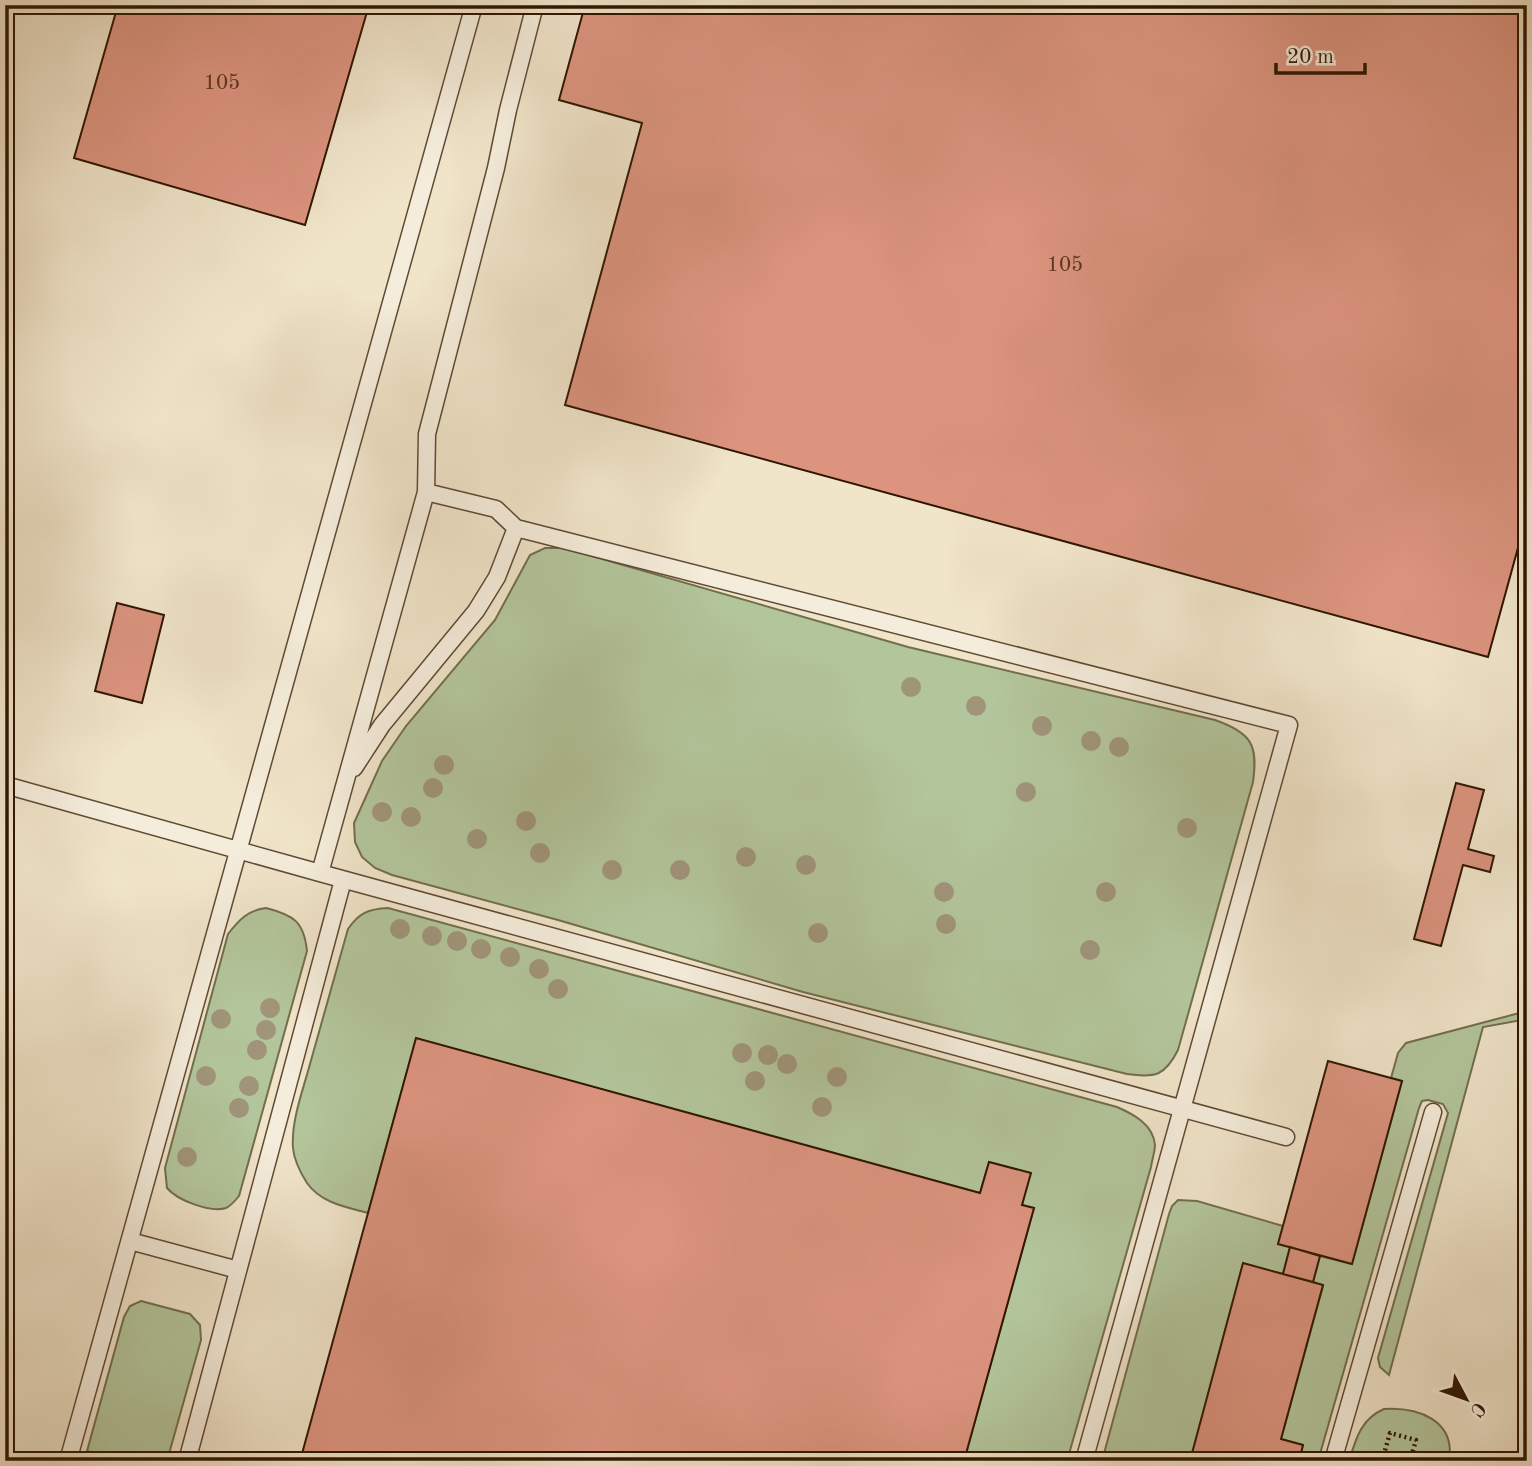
<svg xmlns="http://www.w3.org/2000/svg" width="1532" height="1466" font-family="'Old Standard TT',serif">
	<style>
		.green { fill: #b3c59b; stroke: #726e4e; stroke-width: 2 }
		.building { fill: #dc947f; stroke: #301601; stroke-width: 2 }
		.lines { fill: none; stroke-linecap: round; stroke-linejoin: round }
		.lane-casing { stroke: #604a33; stroke-width: 19 }
		.path { stroke: #301601; stroke-width: 4.5; stroke-dasharray: 2 3.5; stroke-linecap: butt }
		.lane { stroke: #f5eddc; stroke-width: 16 }
		.tree { fill: #a09479 }
		.labels { text-anchor: middle; stroke-width: 7; stroke-linejoin: round; paint-order: stroke }
		.number-label { font-size: 21px; fill: #5b3620 }
	</style>
	<rect width="100%" height="100%" fill="#f0e4c9"/>
	<filter id="stains"><feTurbulence type="fractalNoise" baseFrequency=".00286" numOctaves="4"/><feColorMatrix values="0 0 0 0 .2 0 0 0 0 .09 0 0 0 0 .02 0 0 0 .5 -.17"/></filter>
	<radialGradient id="worn" r=".72"><stop offset=".6" stop-color="#630" stop-opacity="0"/><stop offset="1" stop-color="#630" stop-opacity=".3"/></radialGradient>
	<path class="green" d="M545,548H564L908,647L1215,720C1252,733 1258,745 1253,782L1178,1050C1165,1076 1155,1078 1127,1074L803,992L558,920L392,875L375,868L362,857L355,842L354,823L382,761L406,726L495,620L530,555Z
		M266,908C293,915 304,921 307,951L239,1196C235,1201 232,1205 226,1208C210,1213 177,1200 167,1188L165,1168L228,934C239,920 248,910 266,908Z
		M388,908L1117,1107C1133,1114 1153,1124 1155,1145C1155,1151 1152,1160 1151,1167L1067,1461H964L1034,1208L1022,1205L1030,1173L989,1162L980,1193L416,1039L368,1213C346,1207 321,1203 307,1183C300,1172 294,1160 293,1148C291,1121 303,1090 310,1064C323,1019 335,974 348,929C359,913 368,909 388,908Z
		M1527,1011V1019L1483,1027L1389,1375L1380,1367L1378,1358L1448,1113L1443,1104L1428,1100L1422,1101L1419,1108L1318,1461H1299L1303,1445L1281,1439L1323,1286L1313,1282L1320,1256L1352,1264L1402,1081L1391,1078L1398,1053L1406,1043Z
		M1178,1200L1197,1201L1283,1226L1278,1244L1290,1247L1283,1274L1243,1264L1190,1461H1102L1169,1214L1172,1206Z
		M141,1301L190,1314L200,1325L201,1340L167,1461H121L87,1451L124,1317L130,1306Z
		M1384,1409C1418,1407 1456,1420 1449,1461H1349C1356,1438 1361,1419 1384,1409Z"/>
	<path class="building" d="M14,5H39L38,12Z
		M118,5H369L305,225L74,158Z
		M585,5H1527V515L1488,657L565,405L642,123L559,100Z
		M117,603L164,615L142,703L95,691Z
		M1456,783L1484,790L1468,849L1494,856L1490,872L1463,865L1441,946L1414,939Z
		M416,1038L980,1193L989,1162L1031,1173L1022,1205L1034,1208L964,1461H300Z
		M1328,1061L1402,1081L1352,1264L1278,1244Z
		M1290,1247L1320,1256L1313,1282L1283,1274Z
		M1243,1263L1323,1285L1281,1439L1303,1445L1299,1461H1190Z"/>
	<g class="lines">
		<g class="lane-casing">
			<path id="lane" d="M426,492L496,509L516,528L1289,725L1084,1461
				M354,768L382,725L476,611L497,577L516,528
				M5,785L320,873L1286,1137
				M320,873L426,492L427,434L496,168L508,110L535,5
				M130,1241L238,1270
				M68,1461L474,5
				M187,1461L343,880
				M1333,1461L1433,1112"/>
		</g>
		<path class="path" d="M1382,1461L1390,1433L1416,1440L1410,1461"/>
		<use href="#lane" class="lane"/>
	</g>
	<g class="tree">
		<circle cx="911" cy="687" r="10"/>
		<circle cx="976" cy="706" r="10"/>
		<circle cx="1042" cy="726" r="10"/>
		<circle cx="1091" cy="741" r="10"/>
		<circle cx="1119" cy="747" r="10"/>
		<circle cx="444" cy="765" r="10"/>
		<circle cx="433" cy="788" r="10"/>
		<circle cx="1026" cy="792" r="10"/>
		<circle cx="382" cy="812" r="10"/>
		<circle cx="411" cy="817" r="10"/>
		<circle cx="526" cy="821" r="10"/>
		<circle cx="1187" cy="828" r="10"/>
		<circle cx="477" cy="839" r="10"/>
		<circle cx="540" cy="853" r="10"/>
		<circle cx="746" cy="857" r="10"/>
		<circle cx="806" cy="865" r="10"/>
		<circle cx="612" cy="870" r="10"/>
		<circle cx="680" cy="870" r="10"/>
		<circle cx="944" cy="892" r="10"/>
		<circle cx="1106" cy="892" r="10"/>
		<circle cx="946" cy="924" r="10"/>
		<circle cx="400" cy="929" r="10"/>
		<circle cx="818" cy="933" r="10"/>
		<circle cx="432" cy="936" r="10"/>
		<circle cx="457" cy="941" r="10"/>
		<circle cx="481" cy="949" r="10"/>
		<circle cx="1090" cy="950" r="10"/>
		<circle cx="510" cy="957" r="10"/>
		<circle cx="539" cy="969" r="10"/>
		<circle cx="558" cy="989" r="10"/>
		<circle cx="270" cy="1008" r="10"/>
		<circle cx="221" cy="1019" r="10"/>
		<circle cx="266" cy="1030" r="10"/>
		<circle cx="257" cy="1050" r="10"/>
		<circle cx="742" cy="1053" r="10"/>
		<circle cx="768" cy="1055" r="10"/>
		<circle cx="787" cy="1064" r="10"/>
		<circle cx="206" cy="1076" r="10"/>
		<circle cx="837" cy="1077" r="10"/>
		<circle cx="755" cy="1081" r="10"/>
		<circle cx="249" cy="1086" r="10"/>
		<circle cx="822" cy="1107" r="10"/>
		<circle cx="239" cy="1108" r="10"/>
		<circle cx="187" cy="1157" r="10"/>
	</g>
	<g class="labels">
		<g class="number-label">
			<text x="222" y="89">105</text>
			<text x="1065" y="271">105</text>
		</g>
	</g>
	<rect width="1532" height="1466" fill="none" stroke="#f0e4c9" stroke-width="28"/>
	<rect x="7" y="7" width="1518" height="1452" fill="none" stroke="#301601" stroke-width="3.5"/>
	<rect x="14" y="14" width="1504" height="1438" fill="none" stroke="#301601" stroke-width="2"/>
	<g transform="translate(1466 1399) rotate(131)" stroke="#f5eddc" stroke-width="5" paint-order="stroke">
	<path d="M0-5L12 26L0 18L-12 26Z" fill="#301601"/>
	<text y="-10" font-size="19" font-weight="bold" text-anchor="middle" fill="#301601">С</text>
	</g>
	<path d="M1276 63v10h89v-10" fill="none" stroke="#301601" stroke-width="3.5"/>
	<text x="1287" y="63" font-size="21" fill="#301601" stroke="#f5eddc" stroke-width="5" paint-order="stroke">20 m</text>
	<rect width="100%" height="100%" filter="url(#stains)"/>
	<rect width="100%" height="100%" fill="url(#worn)"/>
</svg>
